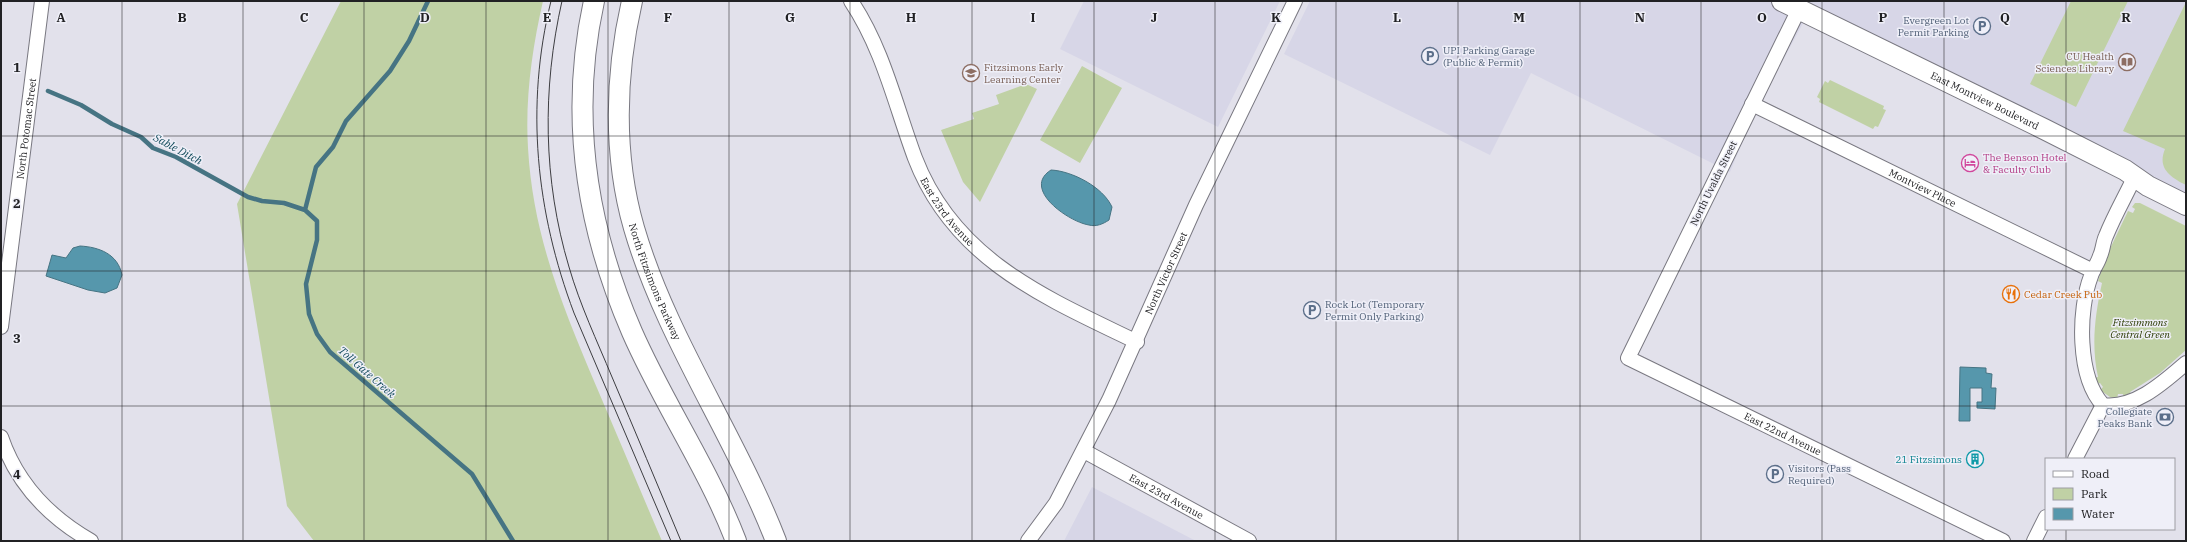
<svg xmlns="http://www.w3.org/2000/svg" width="2187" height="542" font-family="'IBM Plex Serif',serif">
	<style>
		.built { fill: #d7d6e7 }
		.green { fill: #c0d1a5 }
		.water { fill: #5697ac; stroke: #467483 }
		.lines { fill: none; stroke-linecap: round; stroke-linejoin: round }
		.stream { stroke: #467483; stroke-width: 4.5 }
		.street-casing { stroke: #797881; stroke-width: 16 }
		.secondary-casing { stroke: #797881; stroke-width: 22 }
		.street { stroke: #fff; stroke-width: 14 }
		.secondary { stroke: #fff; stroke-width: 20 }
		.tram { stroke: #3d3d41; stroke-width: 1 }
		.grid { fill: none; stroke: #212124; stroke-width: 1; stroke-opacity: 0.55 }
		.labels { text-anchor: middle; stroke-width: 3; stroke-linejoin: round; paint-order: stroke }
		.service-label { font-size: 10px; fill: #4e5e75; stroke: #efeff8; text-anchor: start }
		.education-label { font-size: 10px; fill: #785e54; stroke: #efeff8; text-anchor: end }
		.street-label { font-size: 10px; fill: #212124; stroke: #efeff8 }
		.hotel-label { font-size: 10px; fill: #b23c85; stroke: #efeff8; text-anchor: start }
		.food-label { font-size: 10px; fill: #c56008; stroke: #efeff8; text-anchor: start }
		.park-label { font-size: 10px; font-style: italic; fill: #2b3b00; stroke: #efeff8 }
		.culture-label { font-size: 10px; fill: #0d838f; stroke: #efeff8; text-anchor: end }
		.water-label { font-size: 11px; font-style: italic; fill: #154d5d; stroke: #efeff8 }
		.grid-label { font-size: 13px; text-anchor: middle; font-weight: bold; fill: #212124; stroke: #efeff8; stroke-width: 3; stroke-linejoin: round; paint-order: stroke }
	</style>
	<rect width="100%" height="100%" fill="#e2e1eb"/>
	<path class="built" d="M1084,1H1280L1218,127L1060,49Z
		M1310,1H2186V205L1808,14L1755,112L1730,172L1531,73L1490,155L1284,54Z
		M1092,487L1196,541H1064Z"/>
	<path class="green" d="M341,1H543C532,49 525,99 528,148C533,236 563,308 597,388C619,439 640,490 662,541H314L287,506L237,204Z
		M2071,1H2128L2076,107L2030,84Z
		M2186,2V185C2170,177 2157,168 2165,149L2123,131Z
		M1082,66L1122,88L1080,163L1040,140Z
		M1830,80L1884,106L1883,109L1886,110L1878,127L1875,126L1873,129L1819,102L1820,99L1817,97L1825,81L1828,83Z
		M1026,84L1037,89L980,202L963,182L941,130L974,119L972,113L999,104L996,95Z
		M2135,203H2140L2186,226V350L2160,373L2130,392L2131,395L2124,399L2123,394H2118L2117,399L2110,397L2100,390L2103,387L2100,383L2096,385L2094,378L2098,377C2091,345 2095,315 2102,283L2098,281L2106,257L2128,211L2133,213L2135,209L2132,207Z"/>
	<path class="water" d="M1051,170C1072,171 1103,187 1112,207L1109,220C1103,224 1096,227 1089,225C1069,222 1021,189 1051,170Z
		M80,246C99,247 118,254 122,275L117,288L105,293L88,290L46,276L52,255L66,258L73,248Z
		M1960,367L1986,368V373L1992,374L1991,388H1996L1995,409L1977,408V402H1982V388H1970V421H1959Z"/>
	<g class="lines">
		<path class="stream" d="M428,1L409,41L390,71L346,121L333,147L316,167L305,210L317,221V240L306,284L309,314L317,334L330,352L472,474L513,541
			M48,91L81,105L112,124L141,137L153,148L176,157L248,197L262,201L284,203L305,210"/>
		<g class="street-casing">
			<g id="street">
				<path id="s1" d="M851,1C883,49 895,104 915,158C954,260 1046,298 1137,342"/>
				<path id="s2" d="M1799,9L1628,358L2003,541"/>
				<path id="s3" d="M1752,104L2093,271"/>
				<path d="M2134,178C2125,197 2114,216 2106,236C2103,242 2103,250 2100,256C2098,263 2093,269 2091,276C2078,310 2077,377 2103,405C2135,409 2164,382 2186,363"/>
				<path id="s4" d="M1,327L42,1"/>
				<path d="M1,437C17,484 49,517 91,541"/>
				<path id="s5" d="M1084,451L1249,541"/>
				<path d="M2075,459L2103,405"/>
				<path id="s6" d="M1028,541L1056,503L1109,400L1196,205L1295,1"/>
				<path d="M2034,541L2046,517"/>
			</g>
		</g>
		<g class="secondary-casing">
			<g id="secondary">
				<path d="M594,1C569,115 586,226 632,332C663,403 708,468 736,541"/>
				<path id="s7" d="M632,1C615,75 613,155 634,228C666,338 735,435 776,541"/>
				<path id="s8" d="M1782,1L2044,129L2125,170L2148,186L2186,205"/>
			</g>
		</g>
		<use href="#street" class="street"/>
		<use href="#secondary" class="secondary"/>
		<path class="tram" d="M551,1C525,106 536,212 574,313L671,541
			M562,1C542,89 543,180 569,267C580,305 597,341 612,377C635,431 658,486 681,541"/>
	</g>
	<path class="grid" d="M122,1V541M243,1V541M364,1V541M486,1V541M608,1V541M729,1V541M850,1V541M972,1V541M1094,1V541M1215,1V541M1336,1V541M1458,1V541M1580,1V541M1701,1V541M1822,1V541M1944,1V541M2066,1V459M1,136H2186M1,271H2186M1,406H2186M2066,529V541"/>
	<defs>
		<g id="parking-ring" transform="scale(0.9)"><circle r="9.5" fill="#efeff8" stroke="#5c6f8a" stroke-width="1.5"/><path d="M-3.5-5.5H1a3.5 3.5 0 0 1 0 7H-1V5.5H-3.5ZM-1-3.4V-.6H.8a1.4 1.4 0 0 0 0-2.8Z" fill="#5c6f8a"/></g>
		<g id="library-ring" transform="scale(0.9)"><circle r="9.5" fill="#efeff8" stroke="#8d6e63" stroke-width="1.5"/><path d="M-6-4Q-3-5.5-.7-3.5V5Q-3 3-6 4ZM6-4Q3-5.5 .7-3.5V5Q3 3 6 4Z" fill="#8d6e63"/></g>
		<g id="school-ring" transform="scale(0.9)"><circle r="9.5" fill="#efeff8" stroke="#8d6e63" stroke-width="1.5"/><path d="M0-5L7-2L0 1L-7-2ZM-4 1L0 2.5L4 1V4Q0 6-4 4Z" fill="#8d6e63"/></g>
		<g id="hotel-ring" transform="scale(0.9)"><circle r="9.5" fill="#efeff8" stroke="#d1479c" stroke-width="1.5"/><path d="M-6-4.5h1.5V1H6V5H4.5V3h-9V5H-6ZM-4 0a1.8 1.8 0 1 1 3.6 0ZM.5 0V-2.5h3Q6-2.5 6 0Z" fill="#d1479c"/></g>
		<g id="restaurant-ring" transform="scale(0.9)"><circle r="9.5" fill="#efeff8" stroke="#e8710a" stroke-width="1.5"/><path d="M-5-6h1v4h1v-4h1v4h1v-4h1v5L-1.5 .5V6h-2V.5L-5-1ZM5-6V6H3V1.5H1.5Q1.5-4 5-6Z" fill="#e8710a"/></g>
		<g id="bank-ring" transform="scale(0.9)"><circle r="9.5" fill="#efeff8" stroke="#5c6f8a" stroke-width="1.5"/><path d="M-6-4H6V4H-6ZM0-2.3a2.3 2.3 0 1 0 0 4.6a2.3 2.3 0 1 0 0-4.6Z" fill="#5c6f8a"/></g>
		<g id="building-ring" transform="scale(0.9)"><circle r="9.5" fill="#efeff8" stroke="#0f9aa8" stroke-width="1.5"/><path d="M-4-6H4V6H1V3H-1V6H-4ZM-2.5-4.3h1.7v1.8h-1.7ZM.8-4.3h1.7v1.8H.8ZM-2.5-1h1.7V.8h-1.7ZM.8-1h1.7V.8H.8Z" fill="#0f9aa8"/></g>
	</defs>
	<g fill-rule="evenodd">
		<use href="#parking-ring" x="1982" y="26"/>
		<use href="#parking-ring" x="1430" y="56"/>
		<use href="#library-ring" x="2127" y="62"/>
		<use href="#school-ring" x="971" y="73"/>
		<use href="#hotel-ring" x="1970" y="163"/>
		<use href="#restaurant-ring" x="2011" y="294"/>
		<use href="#parking-ring" x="1312" y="310"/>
		<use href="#bank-ring" x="2165" y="417"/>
		<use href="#building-ring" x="1975" y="459"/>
		<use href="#parking-ring" x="1775" y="474"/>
	</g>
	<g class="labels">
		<g class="service-label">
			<text x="1969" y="24" text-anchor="end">Evergreen Lot<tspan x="1969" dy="12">Permit Parking</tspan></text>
			<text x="1443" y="54">UPI Parking Garage<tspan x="1443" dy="12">(Public &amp; Permit)</tspan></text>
			<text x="1325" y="308">Rock Lot (Temporary<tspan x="1325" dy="12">Permit Only Parking)</tspan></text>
			<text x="2152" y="415" text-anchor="end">Collegiate<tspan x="2152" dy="12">Peaks Bank</tspan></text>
			<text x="1788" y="472">Visitors (Pass<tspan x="1788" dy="12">Required)</tspan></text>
		</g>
		<g class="education-label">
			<text x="2114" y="60">CU Health<tspan x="2114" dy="12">Sciences Library</tspan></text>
			<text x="984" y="71" text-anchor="start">Fitzsimons Early<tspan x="984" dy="12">Learning Center</tspan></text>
		</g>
		<g class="street-label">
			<text dy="4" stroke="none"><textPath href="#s8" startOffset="226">East Montview Boulevard</textPath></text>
			<text dy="4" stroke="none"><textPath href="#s4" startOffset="200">North Potomac Street</textPath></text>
			<text transform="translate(1713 183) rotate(-64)" y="4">North Uvalda Street</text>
			<text dy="4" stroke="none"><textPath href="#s3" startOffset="190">Montview Place</textPath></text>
			<text dy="4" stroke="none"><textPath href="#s1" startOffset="233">East 23rd Avenue</textPath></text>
			<text dy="4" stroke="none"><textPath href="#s6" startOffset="302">North Victor Street</textPath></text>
			<text dy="4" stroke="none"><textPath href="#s7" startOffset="287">North Fitzsimons Parkway</textPath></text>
			<text dy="4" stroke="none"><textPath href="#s2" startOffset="561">East 22nd Avenue</textPath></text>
			<text dy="4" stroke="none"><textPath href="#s5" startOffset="94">East 23rd Avenue</textPath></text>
		</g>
		<g class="hotel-label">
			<text x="1983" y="161">The Benson Hotel<tspan x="1983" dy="12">&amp; Faculty Club</tspan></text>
		</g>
		<g class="food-label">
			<text x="2024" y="298">Cedar Creek Pub</text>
		</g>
		<g class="park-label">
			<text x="2140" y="326">Fitzsimmons<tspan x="2140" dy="12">Central Green</tspan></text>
		</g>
		<g class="culture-label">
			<text x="1962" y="463">21 Fitzsimons</text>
		</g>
		<g class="water-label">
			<text transform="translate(178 149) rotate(28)" y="4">Sable Ditch</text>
			<text transform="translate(367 372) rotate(41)" y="4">Toll Gate Creek</text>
		</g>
	</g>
	<g class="grid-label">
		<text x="61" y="22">A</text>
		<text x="182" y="22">B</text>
		<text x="304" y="22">C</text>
		<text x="425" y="22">D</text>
		<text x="547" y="22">E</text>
		<text x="668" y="22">F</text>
		<text x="790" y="22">G</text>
		<text x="911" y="22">H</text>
		<text x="1033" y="22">I</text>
		<text x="1154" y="22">J</text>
		<text x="1276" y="22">K</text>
		<text x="1397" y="22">L</text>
		<text x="1519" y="22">M</text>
		<text x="1640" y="22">N</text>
		<text x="1762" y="22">O</text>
		<text x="1883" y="22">P</text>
		<text x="2005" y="22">Q</text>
		<text x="2126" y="22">R</text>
		<text x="17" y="72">1</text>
		<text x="17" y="208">2</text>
		<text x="17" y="343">3</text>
		<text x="17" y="479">4</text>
	</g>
	<rect width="2187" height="542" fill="none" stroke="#212124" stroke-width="4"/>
	<rect x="2045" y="458" width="130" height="72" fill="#efeff8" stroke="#9d9da3"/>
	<rect x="2053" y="471" width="20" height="6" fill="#ffffff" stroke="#9d9da3"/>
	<text x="2081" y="478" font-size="12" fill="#212124">Road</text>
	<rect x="2053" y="488" width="20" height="12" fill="#c0d1a5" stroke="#9d9da3"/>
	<text x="2081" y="498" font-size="12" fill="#212124">Park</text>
	<rect x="2053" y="508" width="20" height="12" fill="#5697ac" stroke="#9d9da3"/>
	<text x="2081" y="518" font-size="12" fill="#212124">Water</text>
</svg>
